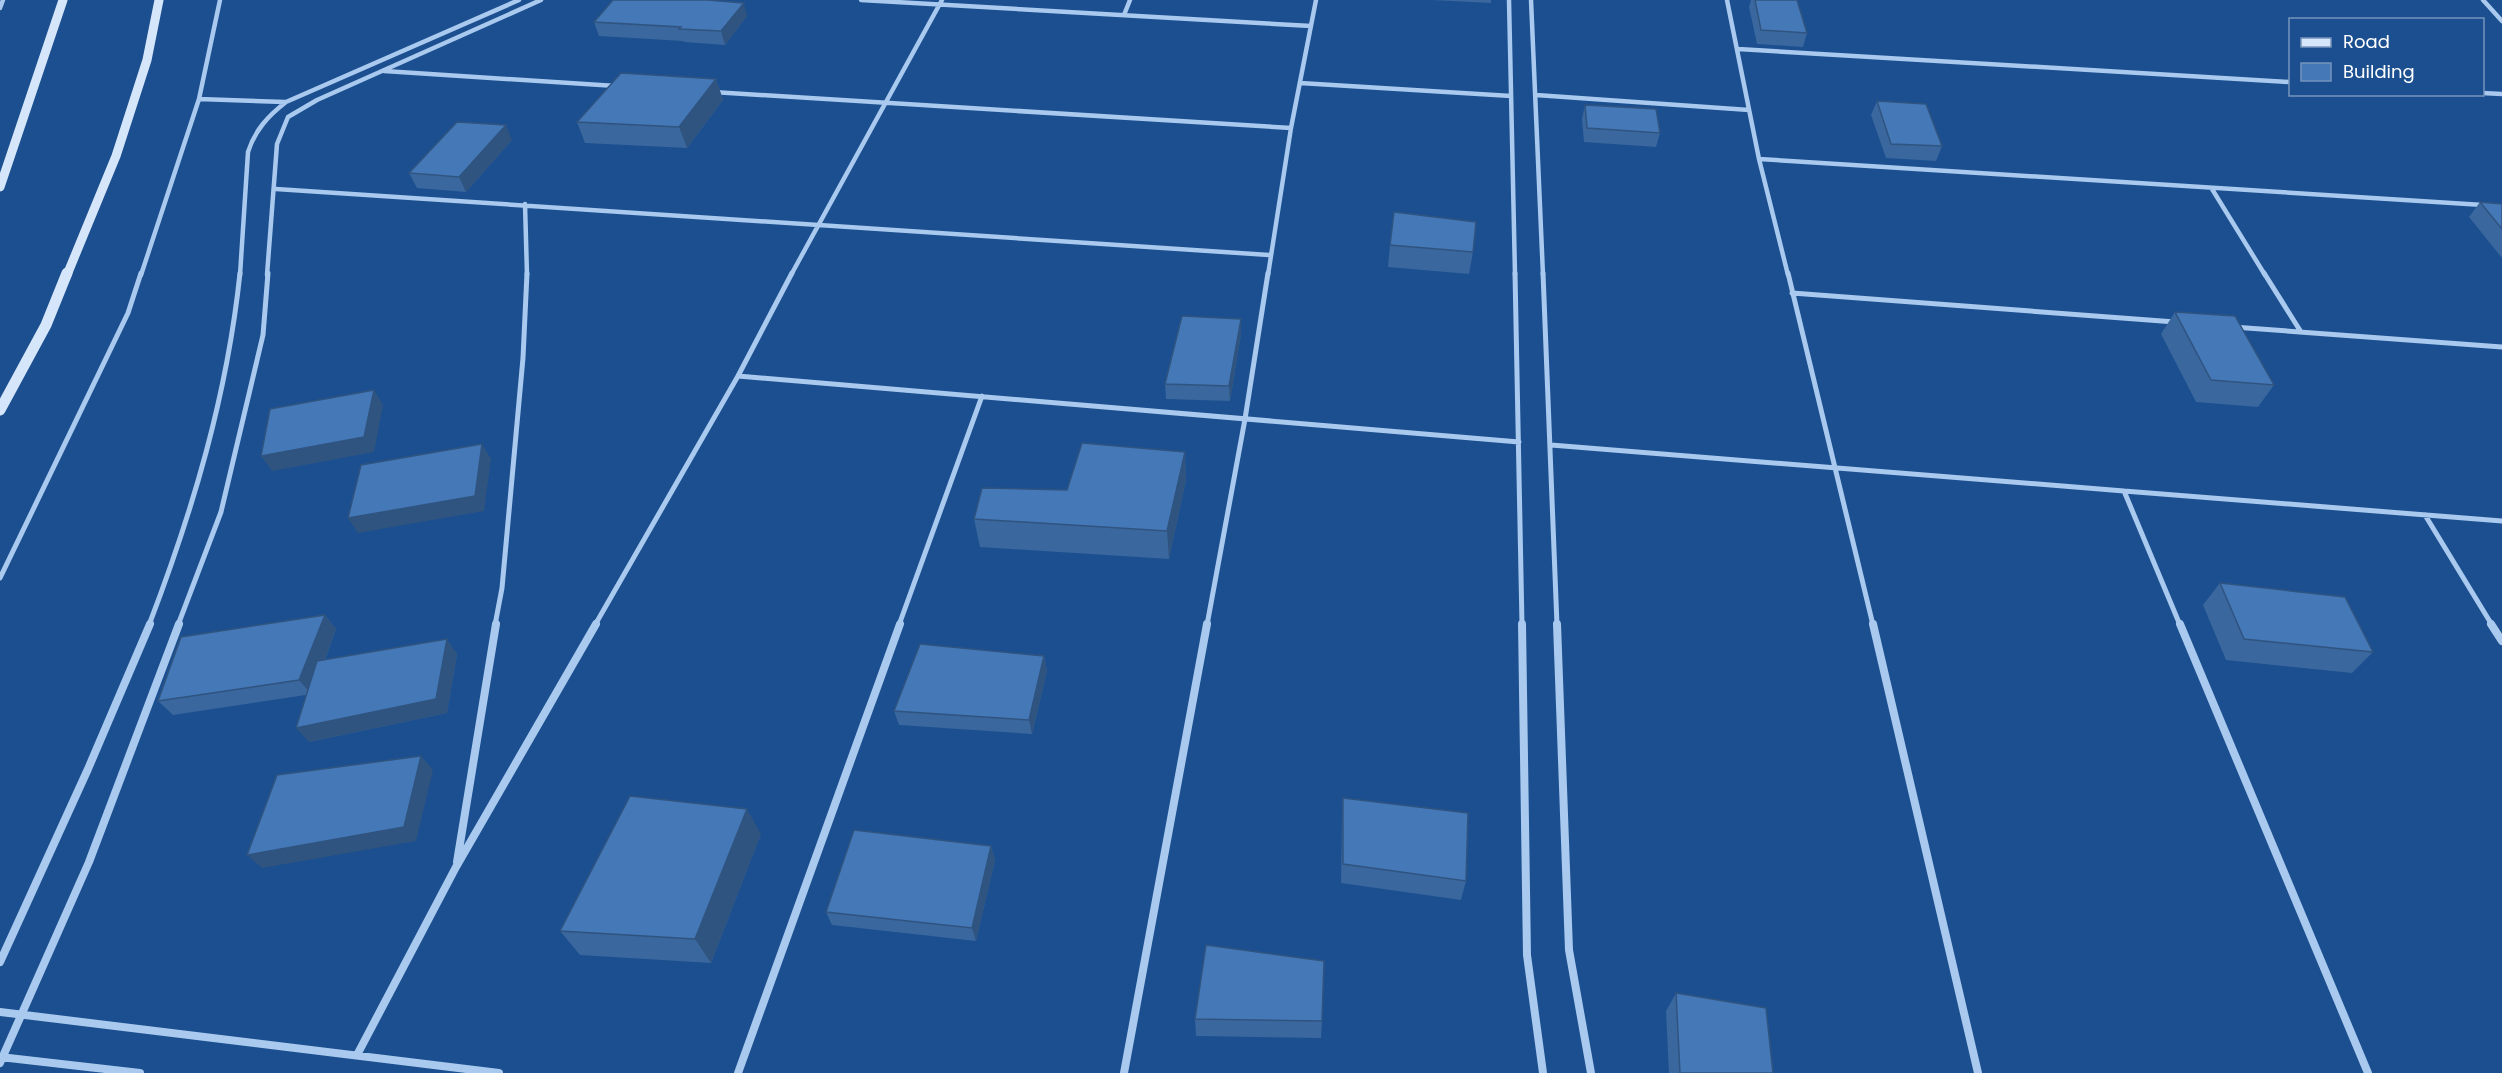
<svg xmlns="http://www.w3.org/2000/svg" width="2502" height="1073" font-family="Poppins,sans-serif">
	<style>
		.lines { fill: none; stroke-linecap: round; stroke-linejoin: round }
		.street-far2 { stroke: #a9c9ee; stroke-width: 4.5 }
		.street-far1 { stroke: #a9c9ee; stroke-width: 5 }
		.street { stroke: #a9c9ee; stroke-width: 8 }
		.secondary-far1 { stroke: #d6e6fa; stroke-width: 9 }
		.secondary { stroke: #d6e6fa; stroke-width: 11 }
		.wall { fill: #3a679d }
		.shaded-wall { fill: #305480 }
		.building { fill: #4478b7; stroke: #305480; stroke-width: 1.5 }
	</style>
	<rect width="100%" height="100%" fill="#1b4f8f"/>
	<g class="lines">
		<path class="street-far2" d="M861,0L1311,26
			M1509,0L1515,275
			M1531,0L1543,275
			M1727,0L1759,159L2483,205
			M2483,0L2502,21
			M0,8L3,0
			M1124,15L1130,0
			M1738,49L2290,82
			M384,71L616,86
			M1300,83L1511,96
			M713,92L1291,128
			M2482,93L2502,94
			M1536,95L1749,110
			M199,99L285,102
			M1759,159L1788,275
			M276,189L1269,255
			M2212,189L2265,275
			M525,204L527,275
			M141,275L199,99L220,0
			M240,275L248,152C255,130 268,116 286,102L519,0
			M267,275L277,144L288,117L317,100L541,0
			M791,275L942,0
			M1268,275L1291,128L1316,0"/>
		<path class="street-far1" d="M792,273L738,376L1519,442
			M1515,273L1522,625
			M1543,273L1557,625
			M1788,273L1873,625
			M2264,273L2301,332
			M1792,293L2175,322
			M2233,327L2502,347
			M1551,445L2124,491
			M2425,515L2492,625
			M0,578L128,313L141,273
			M149,625C193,510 227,396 240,273
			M178,625L221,512L263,335L268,273
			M495,625L502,588L523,358L527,273
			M595,625L738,376
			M899,625L982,396
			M1207,625L1245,419L1268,273
			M2180,625L2124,491L2502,521"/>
		<path class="street" d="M1522,624L1527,955L1543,1073
			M1557,624L1569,950L1591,1073
			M1873,624L1978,1073
			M2180,624L2368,1073
			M2491,624L2502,641
			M457,862L496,624
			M0,962L88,769L150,624
			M0,1012L499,1073
			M357,1055L456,867L596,624
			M0,1057L140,1073
			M0,1063L89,862L179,624
			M738,1073L900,624
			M1124,1073L1207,624"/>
		<path class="secondary-far1" d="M0,187L63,0
			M67,275L116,156L147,60L159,0"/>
		<path class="secondary" d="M0,410L46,325L67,273"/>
	</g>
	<path class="wall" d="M1431,0H1491V3Z
		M1751,0H1797L1807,33L1803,47L1757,44L1749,7Z
		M747,16L725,45L684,42L683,41L599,36L594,22Z
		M716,79L723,100L687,148L585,143L577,122Z
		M1877,101L1942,146L1936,161L1886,158L1871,115Z
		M1585,105L1660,133L1656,147L1584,142L1582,119Z
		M512,140L466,192L417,188L409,173Z
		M2480,202L2502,204V258L2469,217Z
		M1390,245L1473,252L1469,274L1388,267Z
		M2175,312L2274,385L2258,407L2196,402L2161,334Z
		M1241,319V334L1230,401L1166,399L1165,384Z
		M1185,452L1186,480L1169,559L980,547L974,519Z
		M2220,583L2373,652L2352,673L2226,660L2203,605Z
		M325,615L336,629L325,660L457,654L447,713L309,742L306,695L173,715L158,701Z
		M1044,656L1047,671L1032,734L899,725L894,711Z
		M1343,798L1466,881L1461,900L1341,883L1342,818Z
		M761,834L711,963L580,955L560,931Z
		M991,846L995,860L976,941L832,925L826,912Z
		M1676,993L1773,1073H1669L1666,1011Z
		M1195,1019L1322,1021L1321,1038L1196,1036Z"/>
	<path class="shaded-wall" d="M744,3L747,16L725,45L721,31Z
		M716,79L723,100L687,148L679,127Z
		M506,125L512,140L466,192L459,177Z
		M1241,319V334L1230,401L1229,386Z
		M374,390L383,405L374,452L272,471L261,456Z
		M482,444L491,459L484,511L358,533L348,518Z
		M1185,452L1186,480L1169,559L1167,531Z
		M325,615L336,629L312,695L299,680Z
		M447,639L457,654L447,713L309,742L296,728Z
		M1044,656L1047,671L1032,734L1029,720Z
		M421,756L433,770L416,841L262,868L247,855Z
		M747,809L761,834L711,963L695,939Z
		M991,846L995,860L976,941L972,928Z"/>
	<path class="building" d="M613,0H707L744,3L721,31L679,29L681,27L594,22Z
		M1755,0H1797L1807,33L1761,30Z
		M621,73L716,79L679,127L577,122Z
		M1877,101L1926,104L1942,146L1891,144Z
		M1585,105L1656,109L1660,133L1587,128Z
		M457,122L506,125L459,177L409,173Z
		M2480,202L2502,204V229Z
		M1394,212L1476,222L1473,252L1390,245Z
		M2175,312L2235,316L2274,385L2211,380Z
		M1182,316L1241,319L1229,386L1165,384Z
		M374,390L364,437L261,456L270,409Z
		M1082,443L1185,452L1167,531L974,519L982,488L1067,490Z
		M482,444L475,496L348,518L361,465Z
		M2220,583L2345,597L2373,652L2244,639Z
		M325,615L299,680L158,701L181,637Z
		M447,639L436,699L296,728L317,661Z
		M920,644L1044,656L1029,720L894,711Z
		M421,756L404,827L247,855L277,775Z
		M630,796L747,809L695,939L560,931Z
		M1343,798L1468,813L1466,881L1343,864Z
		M854,830L991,846L972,928L826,912Z
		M1206,945L1324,961L1322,1021L1195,1019Z
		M1676,993L1766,1008L1773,1073H1680Z"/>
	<rect x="2289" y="18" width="195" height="78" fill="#1b4f8f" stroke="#7695bc" stroke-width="1.5"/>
	<rect x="2301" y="38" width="30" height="9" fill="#d6e6fa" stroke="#7695bc" stroke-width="1.5"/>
	<text x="2343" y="48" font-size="18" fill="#ffffff">Road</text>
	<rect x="2301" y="63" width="30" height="18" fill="#4478b7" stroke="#7695bc" stroke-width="1.5"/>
	<text x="2343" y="78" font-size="18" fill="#ffffff">Building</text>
</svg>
